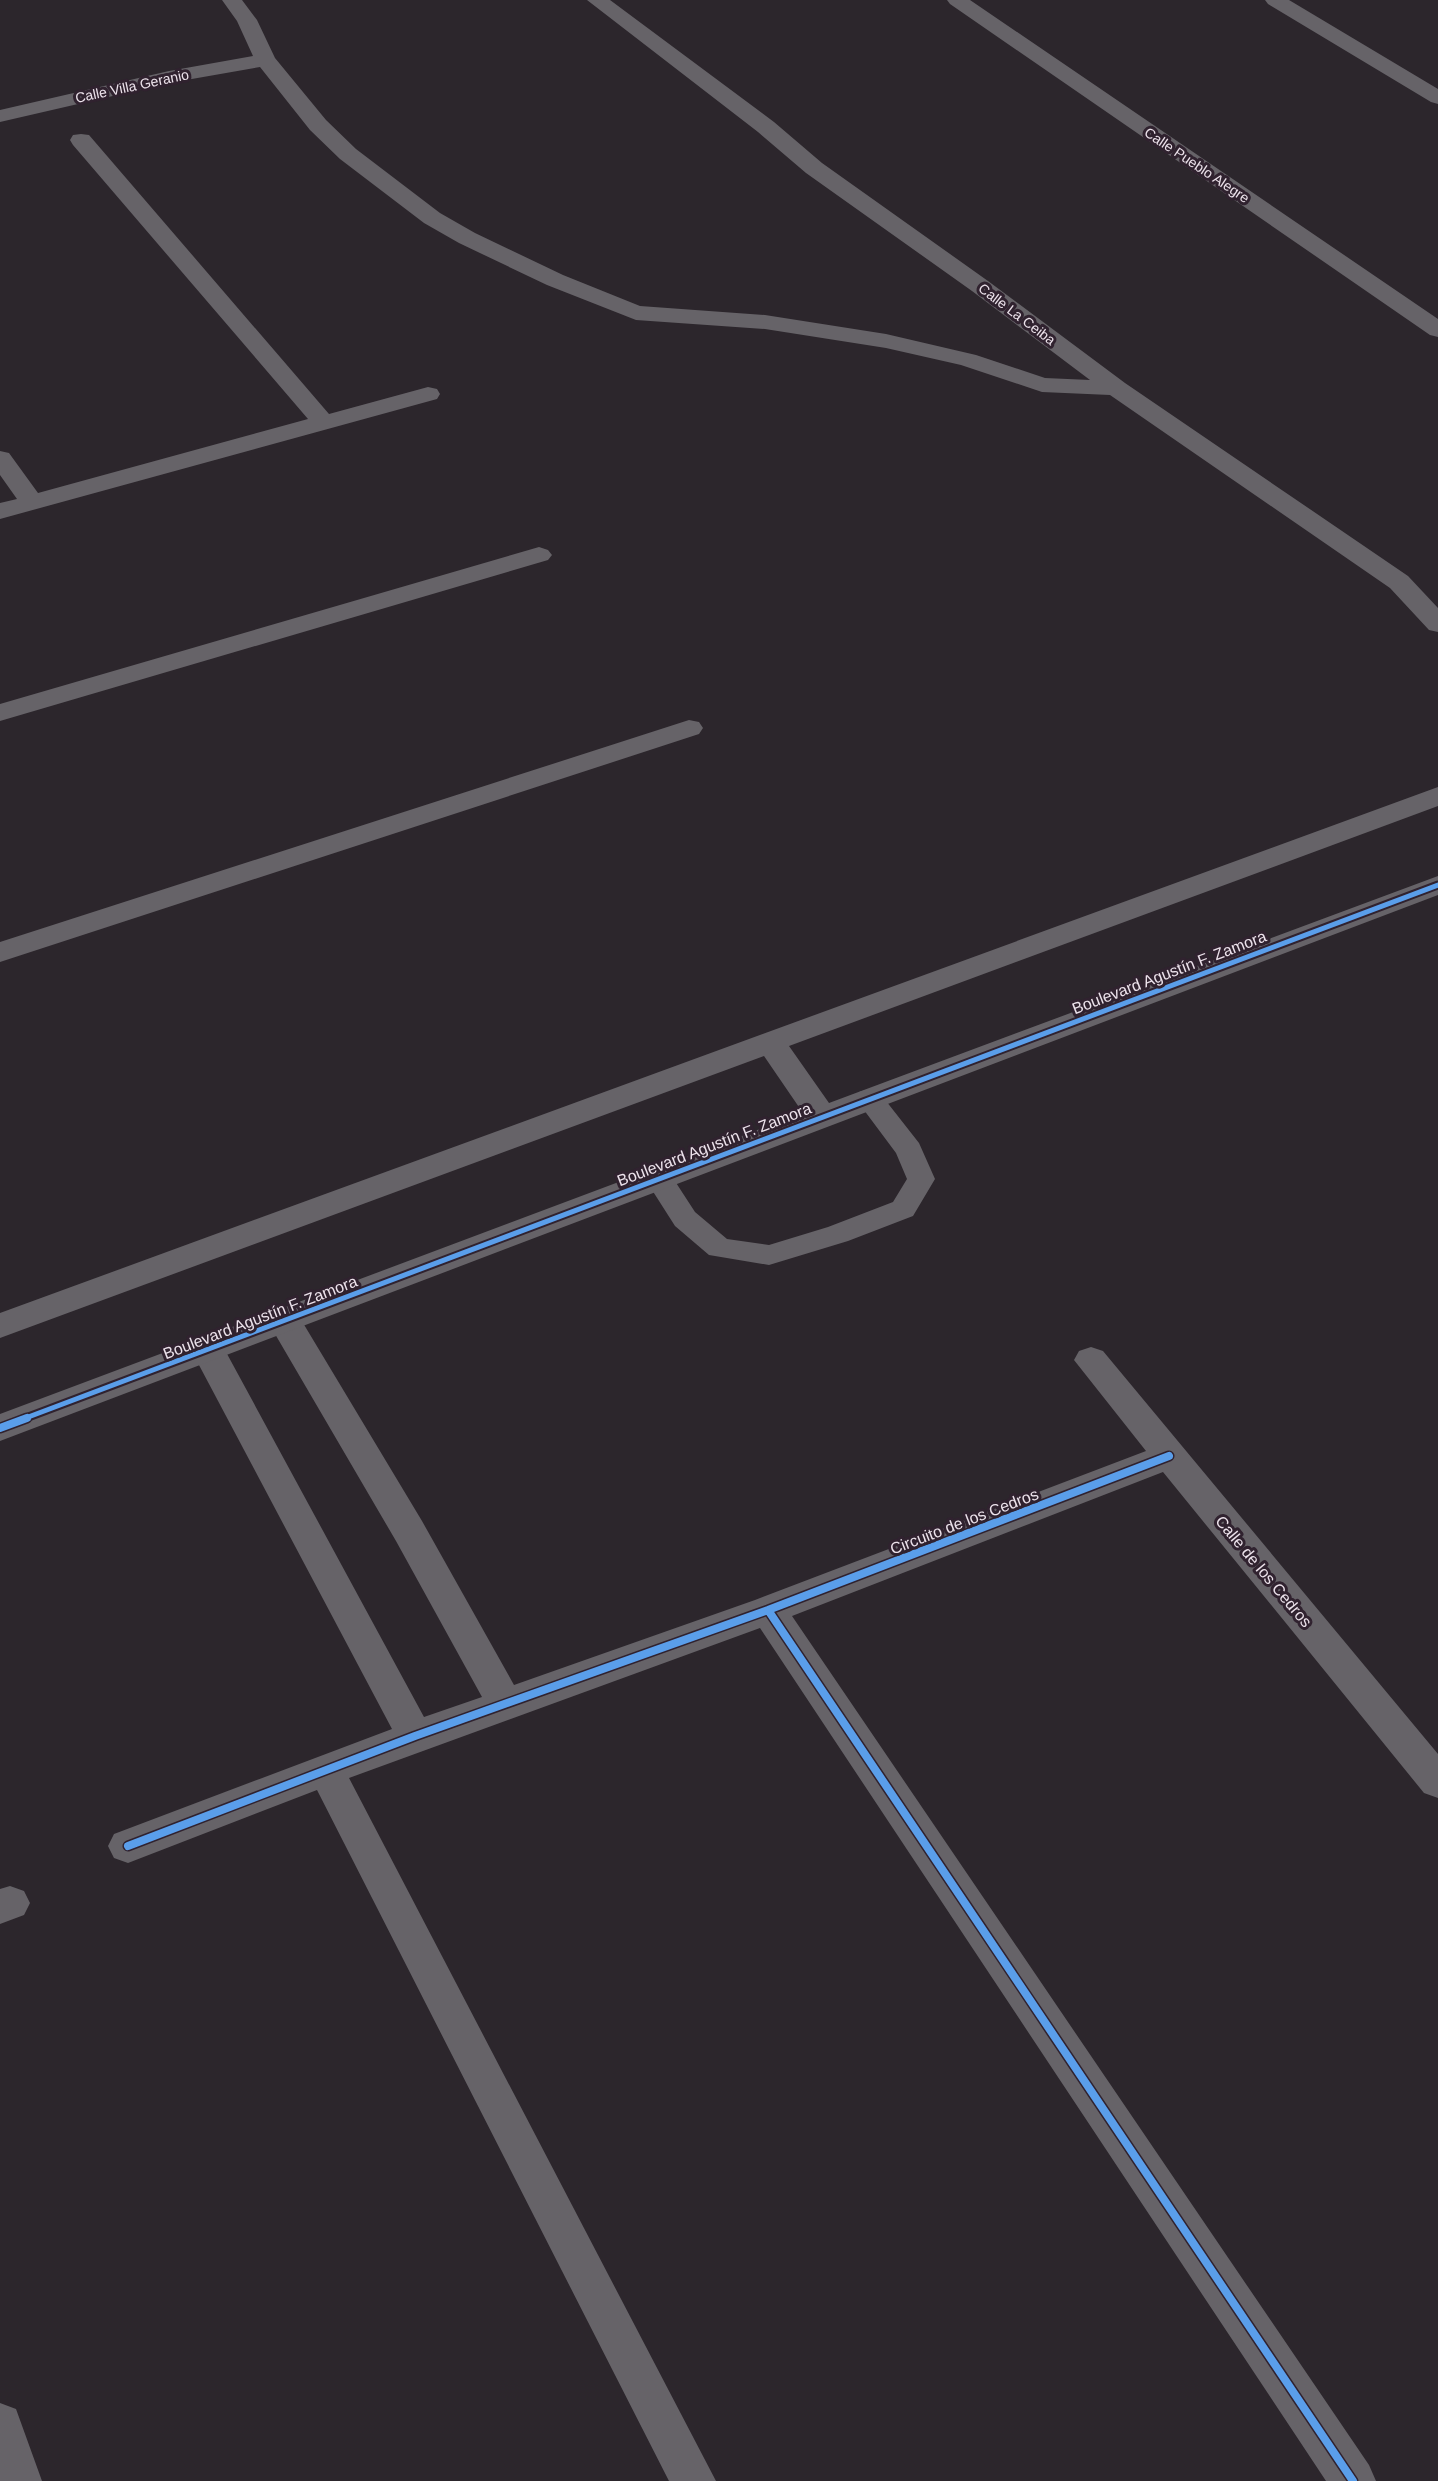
<svg xmlns="http://www.w3.org/2000/svg" width="1438" height="2481" font-family="Helvetica,sans-serif">
	<style>
		.lines { fill: none; stroke-linecap: round; stroke-linejoin: round }
		.service { fill: #666368; fill-rule: evenodd }
		.minor { fill: #666368; fill-rule: evenodd }
		.tertiary { fill: #666368; fill-rule: evenodd }
		.cycleway-far1-casing { stroke: #30222f; stroke-width: 9 }
		.cycleway-casing { stroke: #30222f; stroke-width: 11 }
		.cycleway-far1 { stroke: #5a9eea; stroke-width: 5 }
		.cycleway { stroke: #5a9eea; stroke-width: 8 }
		.labels { text-anchor: middle; stroke-width: 6; stroke-linejoin: round; paint-order: stroke }
		.far-street-label { font-size: 14px; fill: #ece2eb; stroke: #30222f }
		.street-label { font-size: 16px; fill: #ece2eb; stroke: #30222f }
	</style>
	<rect width="100%" height="100%" fill="#2c262c"/>
	<g class="lines">
		<path class="service" d="M869,1089L879,1092L919,1143L935,1179L913,1216L848,1241L769,1265L709,1255L675,1226L645,1179L649,1172L659,1169L669,1172L695,1212L727,1239L769,1245L828,1227L893,1202L907,1179L896,1153L855,1098L859,1092Z"/>
		<path class="minor" d="M222,0H242L257,20L275,58L326,120L356,149L440,213L475,233L563,275L640,306L765,315L886,334L976,355L1045,378L1090,380L972,291L806,173L758,132L587,0H610L774,122L822,163L988,281L1125,383L1408,576L1438,608V632L1429,630L1390,588L1110,395L1042,392L961,365L886,348L765,329L636,320L547,285L459,243L424,223L340,159L310,130L260,67L169,83L0,122V110L169,71L253,56L237,21Z
			M947,0H970L1438,319V337L1430,335L950,4Z
			M1265,0H1289L1438,89V104L1431,102L1268,4Z
			M81,134L89,135L329,414L428,387L437,389L440,394L437,399L0,519V503L17,499L0,475V451L9,453L38,493L308,419L73,145L70,140L73,135Z
			M539,547L548,550L552,555L548,560L0,721V704Z
			M689,720L699,722L703,728L699,734L0,962V942Z
			M285,1310L297,1313L422,1521L514,1685L755,1600L1146,1451L1074,1360L1079,1351L1091,1347L1103,1351L1438,1754V1798L1424,1793L1163,1472L792,1616L1369,2465L1376,2481H1326L760,1628L349,1778L716,2481H669L317,1790L128,1863L114,1858L108,1846L114,1834L392,1729L191,1350L196,1341L208,1338L220,1341L424,1717L482,1697L396,1541L268,1322L273,1313Z
			M10,1886L24,1891L30,1903L24,1915L0,1924V1889Z
			M0,2403L16,2409L42,2481H0Z"/>
		<path class="tertiary" d="M1438,787V806L789,1046L829,1103L1438,876V895L0,1441V1414L803,1113L764,1056L0,1338V1313Z"/>
		<g class="cycleway-far1-casing">
			<path id="cycleway-far1" d="M23,1419L1438,885"/>
		</g>
		<g class="cycleway-casing">
			<path id="cycleway" d="M0,1428L27,1418
				M768,1610L1353,2481
				M128,1846L415,1736L768,1610L1169,1456"/>
		</g>
		<use href="#cycleway-far1" class="cycleway-far1"/>
		<use href="#cycleway" class="cycleway"/>
	</g>
	<g class="labels">
		<g class="far-street-label">
			<text transform="translate(132 86) rotate(-12)" y="5">Calle Villa Geranio</text>
			<text transform="translate(1197 165) rotate(34)" y="5">Calle Pueblo Alegre</text>
			<text transform="translate(1017 314) rotate(37)" y="5">Calle La Ceiba</text>
		</g>
		<g class="street-label">
			<text transform="translate(1169 972) rotate(-21)" y="6">Boulevard Agustín F. Zamora</text>
			<text transform="translate(714 1144) rotate(-21)" y="6">Boulevard Agustín F. Zamora</text>
			<text transform="translate(260 1317) rotate(-21)" y="6">Boulevard Agustín F. Zamora</text>
			<text transform="translate(964 1521) rotate(-21)" y="6">Circuito de los Cedros</text>
			<text transform="translate(1264 1571) rotate(50)" y="6">Calle de los Cedros</text>
		</g>
	</g>
</svg>
